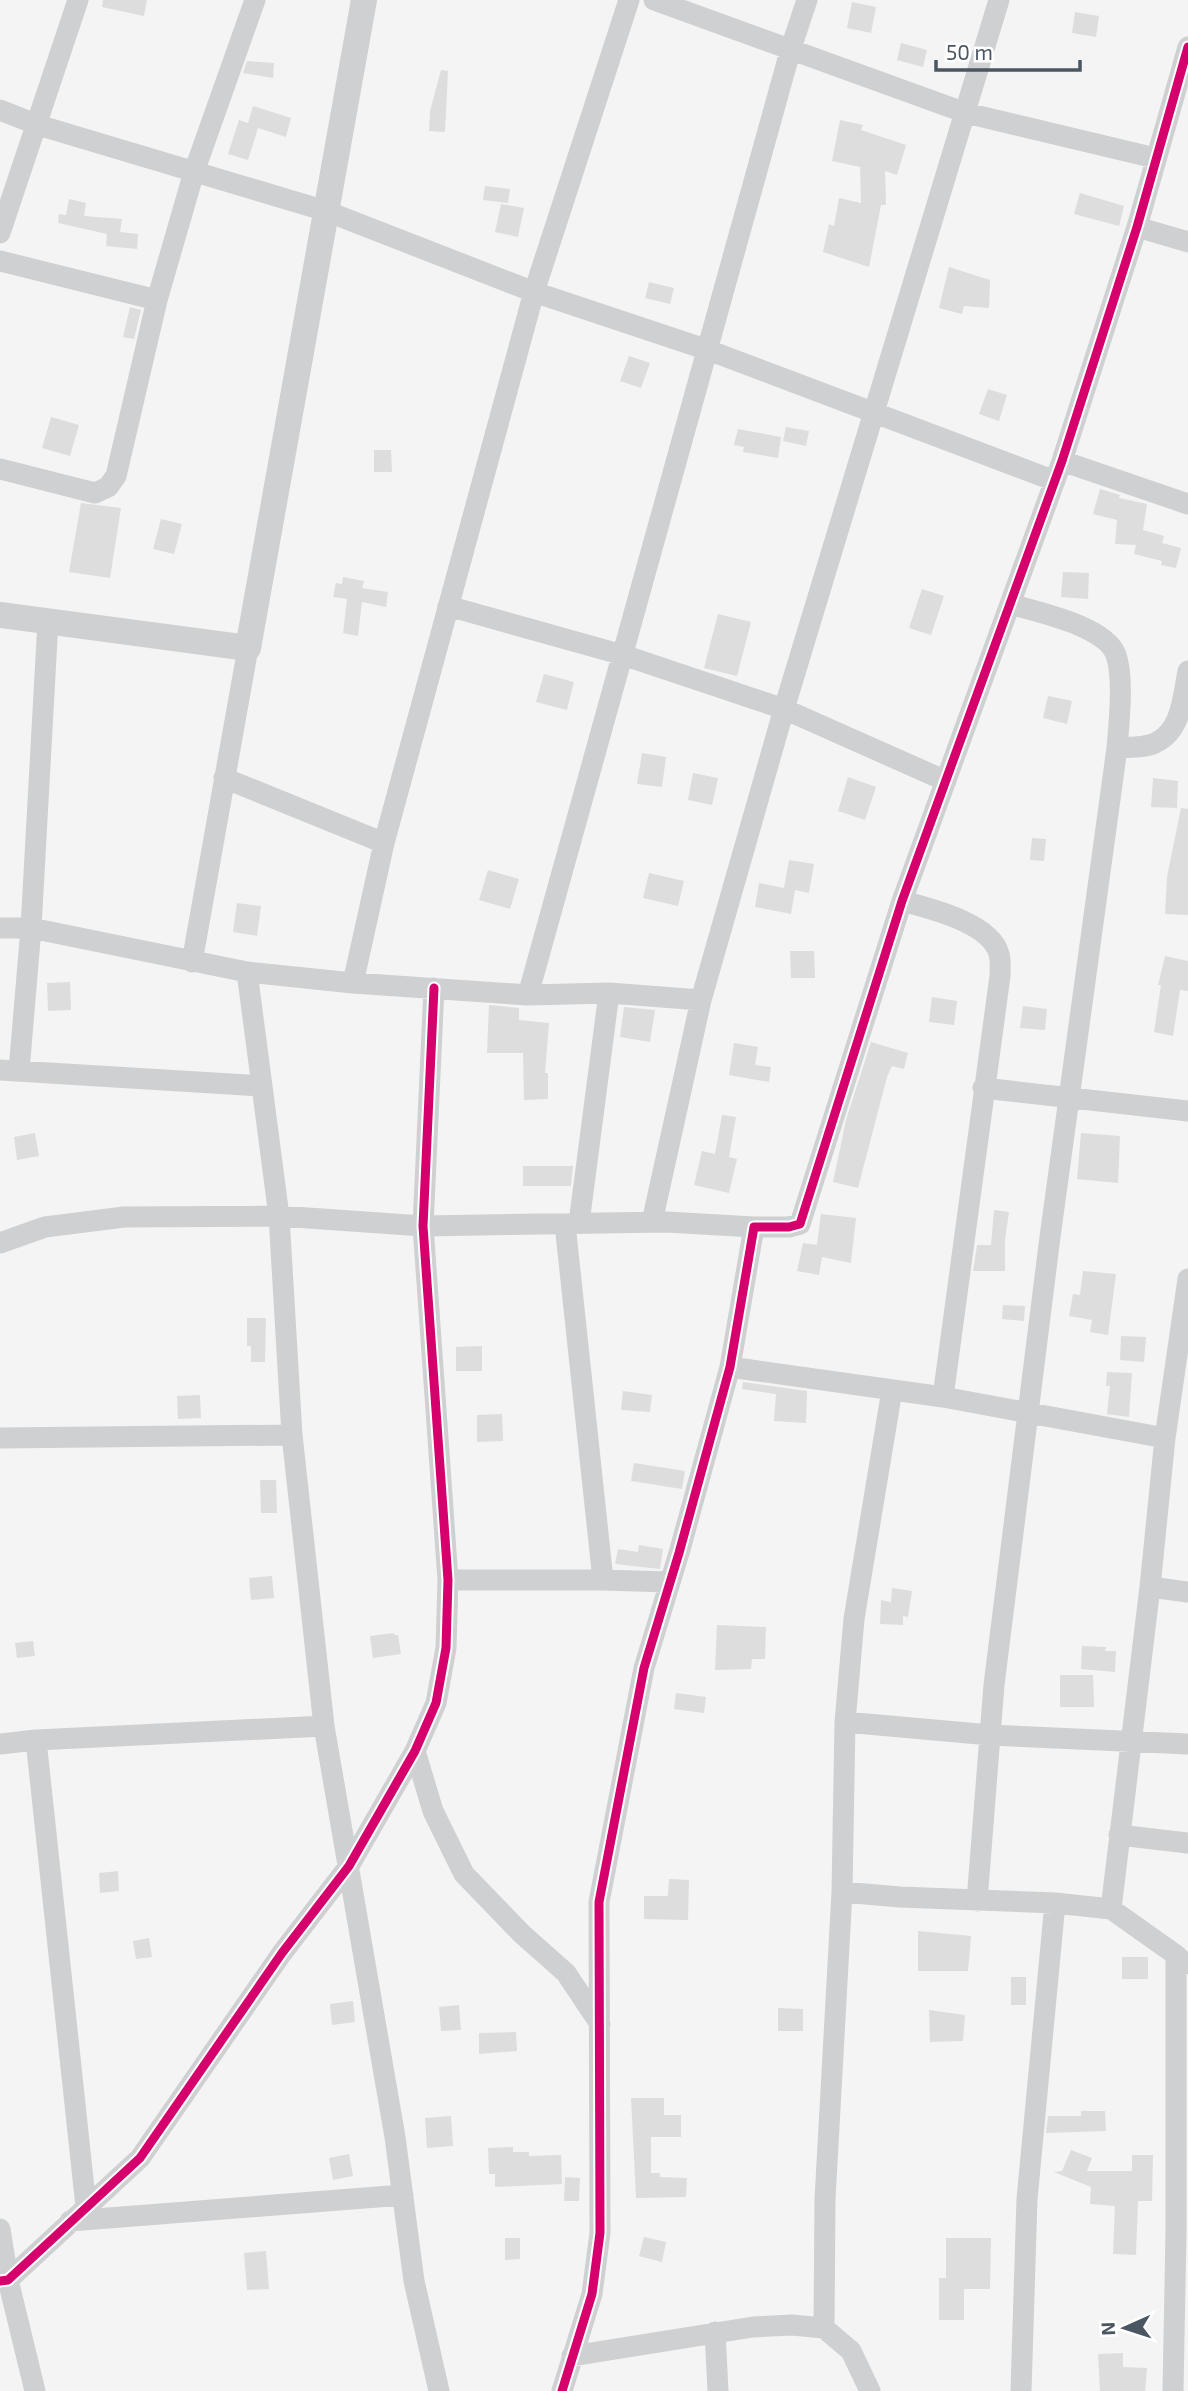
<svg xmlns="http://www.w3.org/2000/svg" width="1188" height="2391" font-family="'Exo 2',sans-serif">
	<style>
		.building { fill: #ddddde }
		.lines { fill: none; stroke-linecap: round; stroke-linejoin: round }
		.minor { stroke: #ced0d2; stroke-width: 21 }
		.tertiary { stroke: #ced0d2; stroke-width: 26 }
		.cycleway-casing { stroke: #fff; stroke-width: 13 }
		.cycleway { stroke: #d6006c; stroke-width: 9 }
	</style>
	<rect width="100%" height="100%" fill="#f4f4f4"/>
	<path class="building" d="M103,0H147L144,16L102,7Z
		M852,2L876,7L871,33L847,28Z
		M1075,12L1099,16L1096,37L1072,33Z
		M901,43L927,50L923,67L897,60Z
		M247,61L274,63L273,78L243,73Z
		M441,70L448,71L445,132L429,131L430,111Z
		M253,106L291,118L286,137L258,128L248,160L228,154L239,120L248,123Z
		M840,120L863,125L861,130L906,145L897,175L885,171L886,205H881L869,267L823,252L829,224L834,226L839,198L861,203L860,167L832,161Z
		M485,186L510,189L508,203L483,200Z
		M1080,193L1124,206L1119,226L1074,214Z
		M69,199L86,203L84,216L122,219L120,232L138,234L137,249L106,246L107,234L58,223L59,214L66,215Z
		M501,204L524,208L518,237L495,232Z
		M949,267L990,280L989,308L964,306L962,314L939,308Z
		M649,282L674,288L670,304L645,298Z
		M130,307L141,310L134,339L123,337Z
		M629,356L650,363L641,388L620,381Z
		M988,389L1007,395L999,421L979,414Z
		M51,417L79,425L70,456L42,448Z
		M786,427L809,431L806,446L783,441Z
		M738,429L781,437L778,458L743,452L744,447L734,445Z
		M374,450H391L392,472H374Z
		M1100,489L1120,495L1119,498L1147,504L1143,530L1164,536L1162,543L1181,548L1176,568L1161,565L1162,561L1134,554L1136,545L1115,544L1117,520L1093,514Z
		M81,503L121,508L110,578L69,572Z
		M161,519L182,524L174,554L153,549Z
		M1063,572L1089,573L1088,599L1061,597Z
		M343,577L364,581L362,588L388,592L386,607L362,602L358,636L343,633L347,599L333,597L336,583L342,584Z
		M922,589L944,596L931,635L909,628Z
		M718,614L751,622L737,676L704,668Z
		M544,674L574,682L567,710L536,702Z
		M1048,696L1072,701L1067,724L1043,718Z
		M642,753L666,757L662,787L637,784Z
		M693,773L718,778L712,805L688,800Z
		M848,777L876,787L865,820L838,811Z
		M1153,778L1178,781L1177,808L1151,807Z
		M1181,808L1188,809V915L1165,914L1167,877Z
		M1032,838L1046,839L1044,861L1030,860Z
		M789,860L814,864L809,893L795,890L791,914L755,907L759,883L784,888Z
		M488,870L519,879L510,909L479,900Z
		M649,873L684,881L678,906L643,898Z
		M237,903L261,906L257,936L233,932Z
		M790,951H814L815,978H791Z
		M1165,956L1188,961V991L1180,990L1173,1036L1154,1032L1161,985H1158Z
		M70,982L71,1010L48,1011L47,983Z
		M932,997L957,1001L954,1025L929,1022Z
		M489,1005L519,1008V1020L549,1023L545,1073H548V1099L524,1100L523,1053H487Z
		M1023,1006L1047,1009L1045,1030L1020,1028Z
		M624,1007L655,1010L650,1042L620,1037Z
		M871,1042L908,1053L904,1069L892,1066L887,1077L858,1188L833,1182L846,1120Z
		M734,1043L758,1047L755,1065L771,1067L769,1082L729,1075Z
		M722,1115L736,1117L729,1157L737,1159L729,1193L694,1185L702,1151L715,1154Z
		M35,1133L39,1156L17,1160L14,1137Z
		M1081,1133L1120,1136L1118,1183L1077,1179Z
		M523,1166H573L571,1186H523Z
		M994,1210L1009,1212L1005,1240V1271H973L977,1245H991Z
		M821,1214L856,1218L851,1263L822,1257L819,1275L797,1271L803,1243L817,1245Z
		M1083,1271L1116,1274L1108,1335L1090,1332L1092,1320L1069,1316L1073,1294L1080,1295Z
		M1003,1305L1025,1306L1024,1321L1002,1319Z
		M247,1318H266L265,1362H251V1346H247Z
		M1121,1336L1146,1337L1144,1362L1120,1360Z
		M482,1346V1371H456V1347Z
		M1107,1372L1132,1373L1129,1417L1107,1414L1110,1386H1106Z
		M743,1382L807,1391L806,1423L774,1421L776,1394L742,1389Z
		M623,1391L652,1395L650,1412L621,1410Z
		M200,1395L201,1418L178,1419L177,1396Z
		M502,1414L503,1441L477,1442V1415Z
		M634,1463L685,1471L682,1489L631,1481Z
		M260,1480H276L277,1513H261Z
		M639,1545L663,1549L660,1569L615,1564L618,1549L638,1552Z
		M272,1576L274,1598L251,1600L249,1578Z
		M892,1588L912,1591L908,1617L903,1616V1625L880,1624L881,1600L891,1602Z
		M717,1625L766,1627L765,1659H752L751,1669L715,1670Z
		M394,1633V1635H398L401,1654L373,1658L370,1636Z
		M33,1641L35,1656L17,1658L15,1643Z
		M1082,1646L1106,1647L1105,1651H1116L1115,1672L1081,1669Z
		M1060,1675H1093L1094,1707H1060Z
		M676,1693L706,1697L704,1713L674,1709Z
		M118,1871L119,1891L100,1893L99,1873Z
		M669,1879L689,1880L688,1920L644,1919V1896H668Z
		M918,1931L971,1936L968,1971H918Z
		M149,1938L152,1957L136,1959L133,1941Z
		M1122,1957H1148V1979H1122Z
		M1011,1977H1026V2005H1011Z
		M353,2001L355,2022L332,2025L330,2004Z
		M459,2005L461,2030L441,2031L439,2007Z
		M778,2008L803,2009V2031H778Z
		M929,2010L965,2015L963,2041L930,2042Z
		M516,2032L517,2051L479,2054V2033Z
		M631,2098H664V2115H681V2137H651V2173H660V2177L687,2178L686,2197L636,2198Z
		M1081,2111H1105L1106,2131L1046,2133L1048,2116H1081Z
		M451,2116L453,2146L427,2148L425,2118Z
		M513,2147V2152H529V2156L561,2155L562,2184L495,2187V2174H489L488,2148Z
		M1071,2150L1092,2158L1087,2171H1132V2155H1153L1152,2201H1138L1136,2255L1113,2254L1115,2206L1090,2204L1091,2187L1054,2172L1062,2171Z
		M349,2154L353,2176L333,2180L329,2158Z
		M565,2177L580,2178L579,2201H564Z
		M644,2237L666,2242L662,2262L639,2256Z
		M505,2238H520V2259L505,2260Z
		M946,2238H991L990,2289H964V2320H939V2278H946Z
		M266,2251L269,2289L247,2290L244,2253Z
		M1123,2353V2367L1147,2368L1145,2391H1100L1098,2354Z"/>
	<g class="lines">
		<path class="minor" d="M654,0L966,113L1155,158
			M0,110L38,125L326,211L534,292L708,350L1055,481
			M1137,227L1188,242
			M0,233L78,0
			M0,261L157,300
			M1062,461L1188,504
			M0,469L95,493L108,487L116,476L157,300L194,172L255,0
			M448,606L623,655L784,709L946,781
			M1117,748C1129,747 1145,748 1155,743C1182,731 1183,696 1188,671
			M224,778L384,843
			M902,901C929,908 991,923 999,954C1001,961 1000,970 1000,976L943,1397
			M0,928H31L247,972L353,983L528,995L609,993L701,1000
			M192,962L248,648
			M247,972L279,1216L292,1435L324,1726L395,2137L414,2281L439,2391
			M353,983L384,843L534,292L629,0
			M528,995L791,48L807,0
			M0,1070L262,1086
			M19,1071L31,928L48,621
			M983,1088L1188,1111
			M652,1222L701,1000L784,709L999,0
			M579,1223L609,993
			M565,1224L603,1580
			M0,1243L45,1227L124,1217L279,1216L423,1226L666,1222L754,1227
			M730,1367L943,1397L1165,1438
			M0,1438L292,1435
			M448,1580H603L669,1582
			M1150,1587L1188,1592
			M845,1722L990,1735L1188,1744
			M36,1740L86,2207
			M0,1744L36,1740L324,1726
			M415,1751L433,1811L464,1874L522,1934L566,1973L600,2024
			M1119,1835L1188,1843
			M842,1892L900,1897L1055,1903L1111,1909L1176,1955L1185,1964
			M977,1901L994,1685L1050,1237L1117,748C1119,723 1124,678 1116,655C1106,626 1037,612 1010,604
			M1111,1909L1150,1587L1165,1438L1188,1279
			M70,2221L403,2195
			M0,2229L8,2280L35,2391
			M0,2281L8,2280L140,2158L282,1953L349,1866L415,1751L436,1703L446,1648L448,1580L423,1226L434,988
			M824,2328L825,2199L842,1892L845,1722L854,1619L892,1390
			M715,2332L718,2391
			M572,2356L753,2327L792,2325L824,2328L851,2351L870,2391
			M562,2391L592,2294L600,2233L599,1902L644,1668L679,1553L730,1367L754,1227H789L800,1224L902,901L1062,461L1137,227L1188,47
			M1021,2391L1027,2199L1055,1903
			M1173,2391L1176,2232V1955"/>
		<path class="tertiary" d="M0,615L248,648L364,0"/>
		<g class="cycleway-casing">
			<path id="cycleway" d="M0,2281L8,2280L140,2158L282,1953L349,1866L415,1751L436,1703L446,1648L448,1580L423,1226L434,988
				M562,2391L592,2294L600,2233L599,1902L644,1668L679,1553L730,1367L754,1227H789L800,1224L902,901L1062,461L1137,227L1188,47"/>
		</g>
		<use href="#cycleway" class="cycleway"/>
	</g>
	<g transform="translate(1125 2328) rotate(267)" stroke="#ffffff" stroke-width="5" paint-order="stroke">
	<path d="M0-5L12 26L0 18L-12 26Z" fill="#4a5661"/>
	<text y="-10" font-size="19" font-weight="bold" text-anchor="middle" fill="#4a5661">N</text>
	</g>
	<path d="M936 60v10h144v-10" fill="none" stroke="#4a5661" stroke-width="3.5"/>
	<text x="946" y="60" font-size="21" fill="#4a5661" stroke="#ffffff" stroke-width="5" paint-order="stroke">50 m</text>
</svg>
